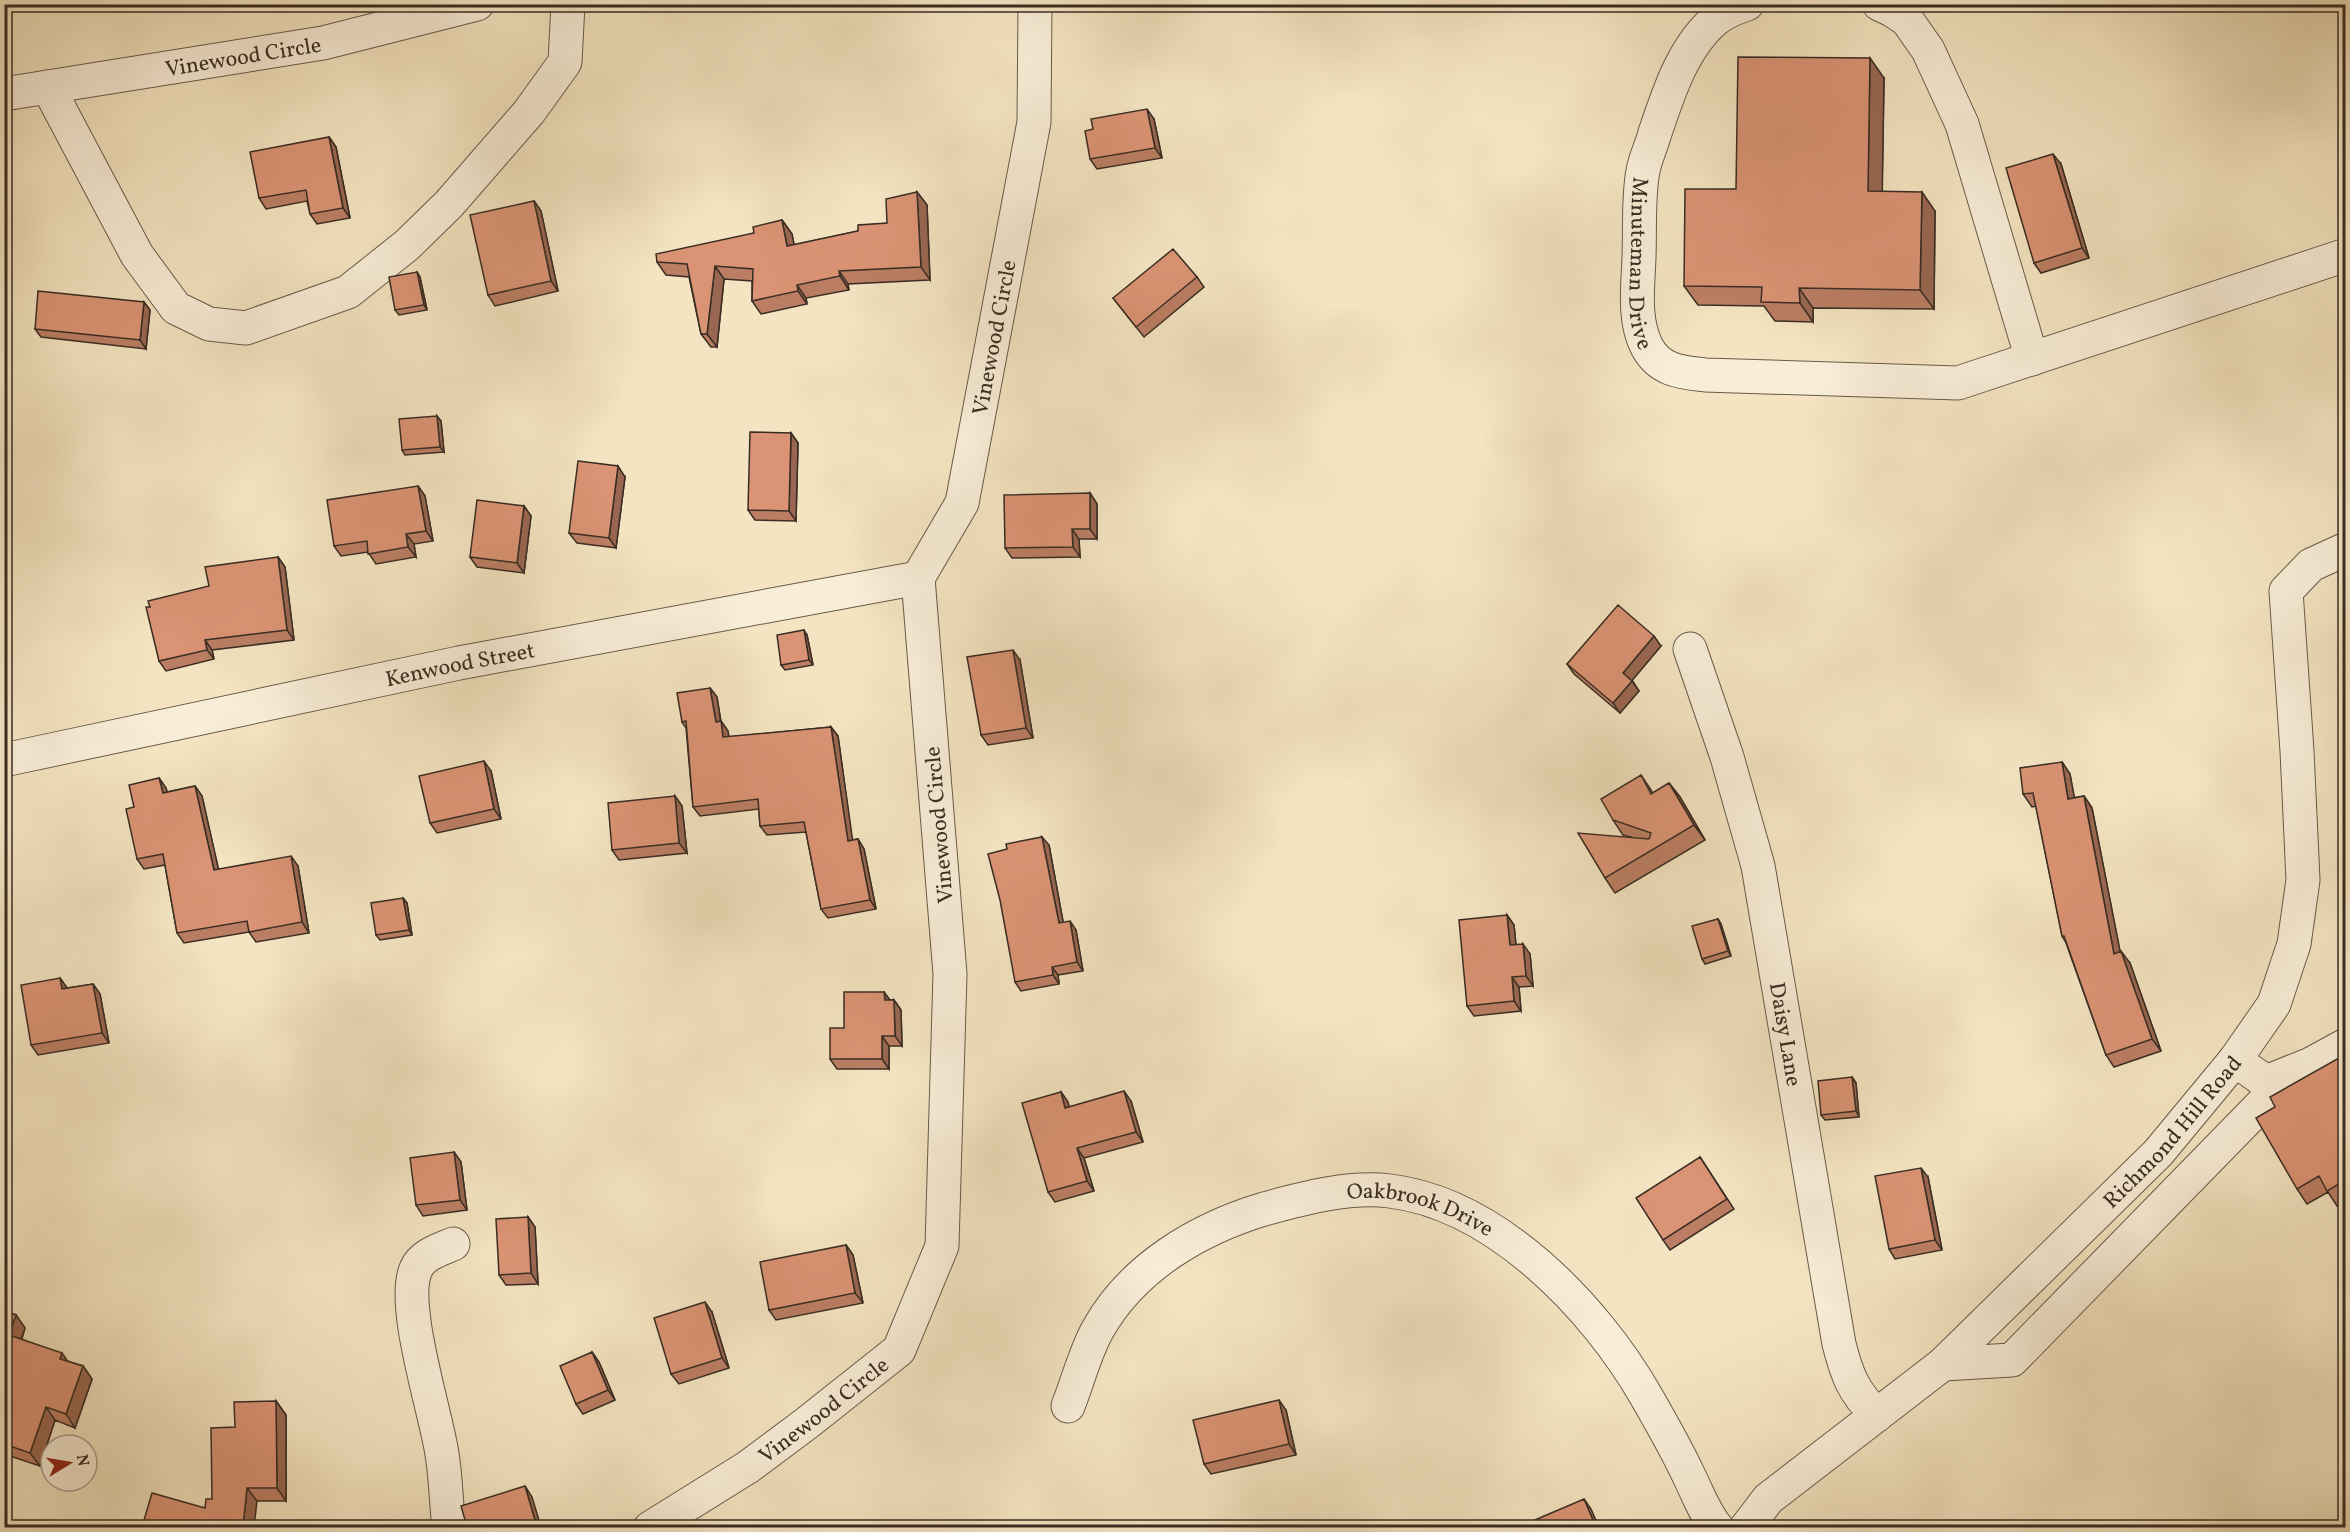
<svg xmlns="http://www.w3.org/2000/svg" width="2350" height="1532" font-family="Vollkorn,serif">
	<style>
		.lines { fill: none; stroke-linecap: round; stroke-linejoin: round }
		.minor-casing { stroke: #685b4a; stroke-width: 35 }
		.minor { stroke: #f8edd7; stroke-width: 33 }
		.wall { fill: #bb7e64; stroke: #392d23; stroke-width: 1.5 }
		.shaded-wall { fill: #996751; stroke: #392d23; stroke-width: 1.5 }
		.building { fill: #da9374; stroke: #392d23; stroke-width: 1.5 }
		.labels { text-anchor: middle; stroke-width: 4.5; stroke-linejoin: round; paint-order: stroke }
		.street-label { font-size: 22px; fill: #392d23; stroke: #f8edd7 }
	</style>
	<rect width="100%" height="100%" fill="#f4e4c1"/>
	<filter id="stains"><feTurbulence type="fractalNoise" baseFrequency=".00333" numOctaves="4"/><feColorMatrix values="0 0 0 0 .2 0 0 0 0 .09 0 0 0 0 .02 0 0 0 .5 -.17"/></filter>
	<radialGradient id="worn" r=".72"><stop offset=".6" stop-color="#630" stop-opacity="0"/><stop offset="1" stop-color="#630" stop-opacity=".3"/></radialGradient>
	<g class="lines">
		<g class="minor-casing">
			<g id="minor">
				<path id="s1" d="M1747,4C1735,8 1724,12 1715,20C1682,48 1667,97 1654,136C1651,147 1645,159 1643,171C1638,196 1640,231 1639,257C1638,286 1633,320 1647,347C1660,371 1681,372 1705,375L1958,383L2346,255"/>
				<path d="M1879,4L1892,10L1907,20L1928,50L1962,124L2032,359"/>
				<path d="M48,87L137,255L176,308L209,324L246,328L348,292L407,245L449,204L529,112L565,62L568,4"/>
				<path id="s2" d="M4,94L323,43L477,4"/>
				<path id="s3" d="M1690,649L1727,757L1758,866L1839,1344C1847,1375 1853,1392 1877,1415"/>
				<path id="s4" d="M4,760L459,663L918,578"/>
				<path d="M2266,1082L2311,1064L2346,1045"/>
				<path d="M1943,1364L2012,1360L2268,1098L2266,1082L2235,1060"/>
				<path id="s5" d="M1068,1406C1078,1381 1085,1352 1098,1329C1133,1267 1198,1229 1264,1209C1304,1198 1349,1186 1390,1191C1496,1204 1595,1307 1646,1396C1661,1422 1676,1448 1689,1476C1698,1494 1704,1512 1717,1528"/>
				<path d="M449,1528C446,1503 446,1478 442,1454C436,1413 400,1304 416,1269C422,1255 439,1250 453,1244"/>
				<path id="s6" d="M650,1528L748,1467L807,1423L899,1350L942,1246L950,974L918,578L962,503L1034,122L1035,4"/>
				<path id="s7" d="M1746,1528L1768,1499L1943,1364L2158,1153L2235,1060L2274,1004L2294,944L2303,880L2297,751L2286,591L2311,565L2346,549"/>
			</g>
		</g>
		<use href="#minor" class="minor"/>
	</g>
	<path class="wall" d="M1884,78L1882,191L1935,211L1934,309L1813,308V322L1775,321L1764,306L1698,305L1684,286L1736,189Z
		M1154,119L1162,158L1097,169L1090,159Z
		M329,137L336,147L350,218L317,224L310,214L307,201L266,209L259,198Z
		M2061,164L2089,258L2041,273L2034,263Z
		M917,192L927,205L930,280L848,284L849,290L806,298L807,304L761,314L752,301V281L724,279L717,347H711L701,334L689,277L666,275L657,262L754,233L782,220L792,234L794,245L858,231L887,223Z
		M534,201L541,211L558,291L495,306L488,295Z
		M417,272L420,277L427,310L399,315L395,310Z
		M1197,277L1204,287L1144,337L1113,298Z
		M144,302L150,310L146,349L41,337L35,329Z
		M437,416L441,421L444,452L405,455L402,450Z
		M791,433L798,443L796,521L755,520L748,510Z
		M625,477L616,548L577,543L569,533Z
		M418,486L425,496L433,541L414,544L416,557L376,564L368,552L341,556L334,546Z
		M1090,493L1097,504V539H1079L1080,557L1012,558L1005,548Z
		M524,506L531,516L524,573L477,567L470,557Z
		M278,557L285,567L294,640L212,650L214,659L166,671L159,661L209,586Z
		M807,635L813,665L785,670L781,665Z
		M1661,646L1632,680L1639,691L1620,713L1574,674L1567,664Z
		M1020,660L1033,738L988,745L981,735Z
		M710,688L717,697L721,721L728,731L729,737L831,727L838,736L852,840L858,839L864,849L876,909L828,918L821,909L806,832L767,835L760,826L759,809L700,816L693,807L686,728L682,722Z
		M2062,762L2070,774L2074,798L2084,796L2092,808L2120,952L2130,963L2161,1051L2114,1067L2106,1055L2066,943L2062,936L2036,806L2032,807L2023,794Z
		M491,771L501,819L437,833L430,823Z
		M159,778L166,788L167,792L195,786L202,796L218,869L298,866L309,933L256,942L249,932L184,943L177,933L165,865L144,869L137,859L134,807Z
		M1669,783L1680,797L1705,840L1615,893L1605,878L1631,837L1623,835L1613,820L1653,793Z
		M675,796L682,806L687,853L619,860L612,850Z
		M1049,845L1063,922L1076,930L1083,971L1058,975L1059,984L1021,991L1015,982Z
		M403,898L407,903L412,935L380,940L376,935Z
		M1507,915L1514,925L1516,945L1530,954L1533,986L1519,987L1521,1011L1474,1016L1467,1006Z
		M1718,919L1721,924L1731,956L1705,964L1702,959Z
		M60,978L67,988L93,984L100,994L109,1043L38,1055L31,1045Z
		M884,992L890,1000H894L901,1010L902,1046H889V1069H837L830,1059Z
		M2346,1054V1201L2337,1206L2328,1192L2307,1204L2297,1189L2275,1107Z
		M1852,1077L1856,1083L1859,1117L1825,1120L1821,1115Z
		M1061,1092L1068,1102L1069,1107L1131,1101L1143,1142L1084,1158L1094,1191L1055,1202L1048,1192Z
		M454,1152L461,1162L467,1210L423,1216L416,1205Z
		M1700,1157L1734,1209L1670,1250L1663,1240Z
		M1928,1177L1942,1250L1895,1259L1889,1249Z
		M528,1217L535,1227L538,1284L506,1285L499,1275Z
		M846,1245L853,1255L863,1303L776,1320L769,1310Z
		M4,1311L16,1315L25,1328L22,1339L67,1361L83,1366L92,1379L75,1428L55,1420L40,1466L4,1454Z
		M712,1312L729,1368L679,1384L671,1374Z
		M592,1352L599,1362L615,1400L583,1414L576,1404Z
		M276,1401L286,1415V1501H257L205,1508L212,1499L235,1427Z
		M1286,1410L1296,1455L1211,1474L1204,1464Z"/>
	<path class="shaded-wall" d="M1870,58L1884,78L1882,210L1868,191Z
		M1147,109L1154,119L1162,158L1155,148Z
		M329,137L336,147L350,218L343,208Z
		M2053,154L2061,164L2089,258L2082,248Z
		M917,192L927,205L930,280L921,267Z
		M1922,192L1935,211L1934,309L1920,290Z
		M534,201L541,211L558,291L551,281Z
		M782,220L792,234L797,260L787,246Z
		M715,266L724,279L717,347L707,334Z
		M839,271L848,284L849,290L840,276Z
		M417,272L420,277L427,310L424,305Z
		M797,285L806,298L807,304L798,291Z
		M1799,288L1813,308V322L1800,303Z
		M144,302L150,310L146,349L140,340Z
		M437,416L441,421L444,452L440,447Z
		M791,433L798,443L796,521L789,511Z
		M618,466L625,477L616,548L609,538Z
		M418,486L425,496L433,541L426,531Z
		M1090,493L1097,504V539L1090,529Z
		M524,506L531,516L524,573L517,563Z
		M1072,529L1079,539L1080,557L1073,547Z
		M406,534L414,544L416,557L408,547Z
		M278,557L285,567L294,640L287,630Z
		M804,630L807,635L813,665L809,660Z
		M1654,636L1661,646L1630,683L1623,673Z
		M205,640L212,650L214,659L207,650Z
		M1013,650L1020,660L1033,738L1026,728Z
		M1632,681L1639,691L1620,713L1613,703Z
		M710,688L717,697L722,731L716,722Z
		M721,721L728,731L730,746L723,737Z
		M831,727L838,736L854,850L848,841Z
		M484,761L491,771L501,819L494,809Z
		M2062,762L2070,774L2077,811L2068,799Z
		M1641,775L1651,790L1661,808L1651,794Z
		M159,778L166,788L170,803L163,793Z
		M1669,783L1680,797L1705,840L1694,825Z
		M195,786L202,796L221,880L214,870Z
		M675,796L682,806L687,853L679,843Z
		M2084,796L2092,808L2123,966L2114,954Z
		M1042,837L1049,845L1065,932L1059,923Z
		M858,839L864,849L876,909L870,900Z
		M291,856L298,866L309,933L302,922Z
		M403,898L407,903L412,935L409,930Z
		M1507,915L1514,925L1517,956L1510,945Z
		M1718,919L1721,924L1731,956L1728,951Z
		M1070,921L1076,930L1083,971L1077,962Z
		M1523,944L1530,954L1533,986L1526,976Z
		M2121,951L2130,963L2161,1051L2152,1039Z
		M1052,967L1058,975L1059,984L1053,975Z
		M1512,977L1519,987L1521,1011L1514,1001Z
		M60,978L67,988L62,989Z
		M93,984L100,994L109,1043L102,1033Z
		M884,992L891,1002L885,1000Z
		M894,1000L901,1010L902,1046L895,1036Z
		M882,1036L889,1046V1069L882,1059Z
		M1852,1077L1856,1083L1859,1117L1856,1111Z
		M1124,1091L1131,1101L1143,1142L1136,1132Z
		M1061,1092L1068,1102L1072,1118L1065,1108Z
		M1077,1148L1084,1158L1094,1191L1087,1181Z
		M454,1152L461,1162L467,1210L460,1200Z
		M1921,1168L1928,1177L1942,1250L1935,1240Z
		M528,1217L535,1227L538,1284L531,1273Z
		M846,1245L853,1255L863,1303L855,1293Z
		M705,1302L712,1312L729,1368L722,1358Z
		M16,1315L25,1328L18,1348L9,1335Z
		M592,1352L599,1362L615,1400L608,1390Z
		M62,1353L71,1366L60,1359Z
		M83,1366L92,1379L75,1428L66,1414Z
		M1279,1400L1286,1410L1296,1455L1289,1444Z
		M276,1401L286,1415V1501L277,1488Z
		M46,1407L55,1420L40,1466L30,1453Z
		M525,1486L532,1497L541,1527H537Z
		M247,1488L257,1501L254,1527H243Z
		M1584,1499L1591,1509L1599,1527H1596Z"/>
	<path class="building" d="M1738,57L1870,58L1868,191L1922,192L1920,290L1799,288L1800,303L1761,302L1762,287L1684,286L1685,189H1736Z
		M1147,109L1155,148L1090,159L1085,131L1093,129L1091,119Z
		M329,137L343,208L310,214L306,190L259,198L250,152Z
		M2053,154L2082,248L2034,263L2006,168Z
		M917,192L921,267L839,271L840,276L797,285L798,291L752,301L753,269L715,266L707,334H701L687,264L657,262L656,254L754,233L753,227L782,220L787,246L858,231V225L887,223L886,199Z
		M534,201L551,281L488,295L470,215Z
		M1173,249L1197,277L1136,327L1113,298Z
		M417,272L424,305L395,310L389,277Z
		M38,291L144,302L140,340L35,329Z
		M437,416L440,447L402,450L399,419Z
		M750,432L791,433L789,511L748,510Z
		M578,461L618,466L609,538L569,533Z
		M418,486L426,531L406,534L408,547L368,554L367,541L334,546L327,500Z
		M1090,493V529H1072L1073,547L1005,548L1004,495Z
		M477,500L524,506L517,563L470,557Z
		M278,557L287,630L205,640L207,650L159,661L146,607H150L148,601L209,586L205,567Z
		M1618,605L1654,636L1623,673L1632,681L1613,703L1567,664Z
		M804,630L809,660L781,665L777,635Z
		M1013,650L1026,728L981,735L967,657Z
		M710,688L716,722L721,721L723,737L831,727L848,841L858,839L870,900L821,909L804,822L760,826L758,799L693,807L686,721L682,722L677,693Z
		M484,761L494,809L430,823L419,776Z
		M2062,762L2068,799L2084,796L2114,954L2121,951L2152,1039L2106,1055L2064,936H2062L2033,793L2023,794L2020,768Z
		M1641,775L1651,794L1669,783L1694,825L1605,878L1578,833L1649,839L1651,833L1613,820L1601,799Z
		M159,778L163,793L195,786L214,870L291,856L302,922L249,932L247,921L177,933L163,854L137,859L126,809L134,807L129,785Z
		M675,796L679,843L612,850L608,803Z
		M1042,837L1059,923L1070,921L1077,962L1052,967L1053,975L1015,982L1000,900L988,854L1007,849L1006,844Z
		M403,898L409,930L376,935L371,903Z
		M1507,915L1510,945L1523,944L1526,976L1512,977L1514,1001L1467,1006L1459,920Z
		M1718,919L1728,951L1702,959L1692,926Z
		M60,978L62,989L93,984L102,1033L31,1045L21,985Z
		M844,992H884L885,1000H894L895,1036H882V1059H830V1028H844Z
		M2346,1054V1180L2327,1191L2319,1176L2297,1189L2256,1118L2275,1107L2270,1097Z
		M1852,1077L1856,1111L1821,1115L1818,1081Z
		M1124,1091L1136,1132L1077,1148L1087,1181L1048,1192L1022,1103L1061,1092L1065,1108Z
		M454,1152L460,1200L416,1205L410,1158Z
		M1700,1157L1727,1199L1663,1240L1636,1198Z
		M1921,1168L1935,1240L1889,1249L1875,1176Z
		M528,1217L531,1273L499,1275L496,1219Z
		M846,1245L855,1293L769,1310L760,1262Z
		M705,1302L722,1358L671,1374L654,1318Z
		M4,1311L16,1315L9,1335L62,1353L60,1359L83,1366L66,1414L46,1407L30,1453L4,1444Z
		M592,1352L608,1390L576,1404L560,1366Z
		M1279,1400L1289,1444L1204,1464L1193,1420Z
		M276,1401L277,1488H247L243,1527H142L152,1493L205,1508L206,1499H212L211,1428L235,1427L234,1402Z
		M525,1486L537,1527H467L461,1506Z
		M1584,1499L1596,1527H1530L1528,1523Z"/>
	<g class="labels">
		<g class="street-label">
			<text dy="8" stroke="none"><textPath href="#s2" startOffset="242">Vinewood Circle</textPath></text>
			<text dy="8" stroke="none"><textPath href="#s1" startOffset="298">Minuteman Drive</textPath></text>
			<text dy="8" stroke="none"><textPath href="#s6" startOffset="1344">Vinewood Circle</textPath></text>
			<text dy="8" stroke="none"><textPath href="#s4" startOffset="466">Kenwood Street</textPath></text>
			<text transform="translate(938 825) rotate(-95)" y="8">Vinewood Circle</text>
			<text dy="8" stroke="none"><textPath href="#s3" startOffset="398">Daisy Lane</textPath></text>
			<text dy="8" stroke="none"><textPath href="#s7" startOffset="584">Richmond Hill Road</textPath></text>
			<text dy="8" stroke="none"><textPath href="#s5" startOffset="454">Oakbrook Drive</textPath></text>
			<text dy="8" stroke="none"><textPath href="#s6" startOffset="210">Vinewood Circle</textPath></text>
		</g>
	</g>
	<rect width="2350" height="1532" fill="none" stroke="#f4e4c1" stroke-width="24"/>
	<rect x="6" y="6" width="2338" height="1520" fill="none" stroke="#392d23" stroke-width="3"/>
	<rect x="12" y="12" width="2326" height="1508" fill="none" stroke="#392d23" stroke-width="1.5"/>
	<g transform="translate(69 1463) rotate(79)"><circle r="28" fill="#f8edd7" stroke="#aca08f" stroke-width="1.5"/>
	<path d="M0-4.5L10 22L0 15L-10 22Z" fill="#8f2418"/>
	<text y="-9" font-size="16" font-weight="bold" text-anchor="middle" fill="#392d23">N</text>
	</g>
	<rect width="100%" height="100%" filter="url(#stains)"/>
	<rect width="100%" height="100%" fill="url(#worn)"/>
</svg>
